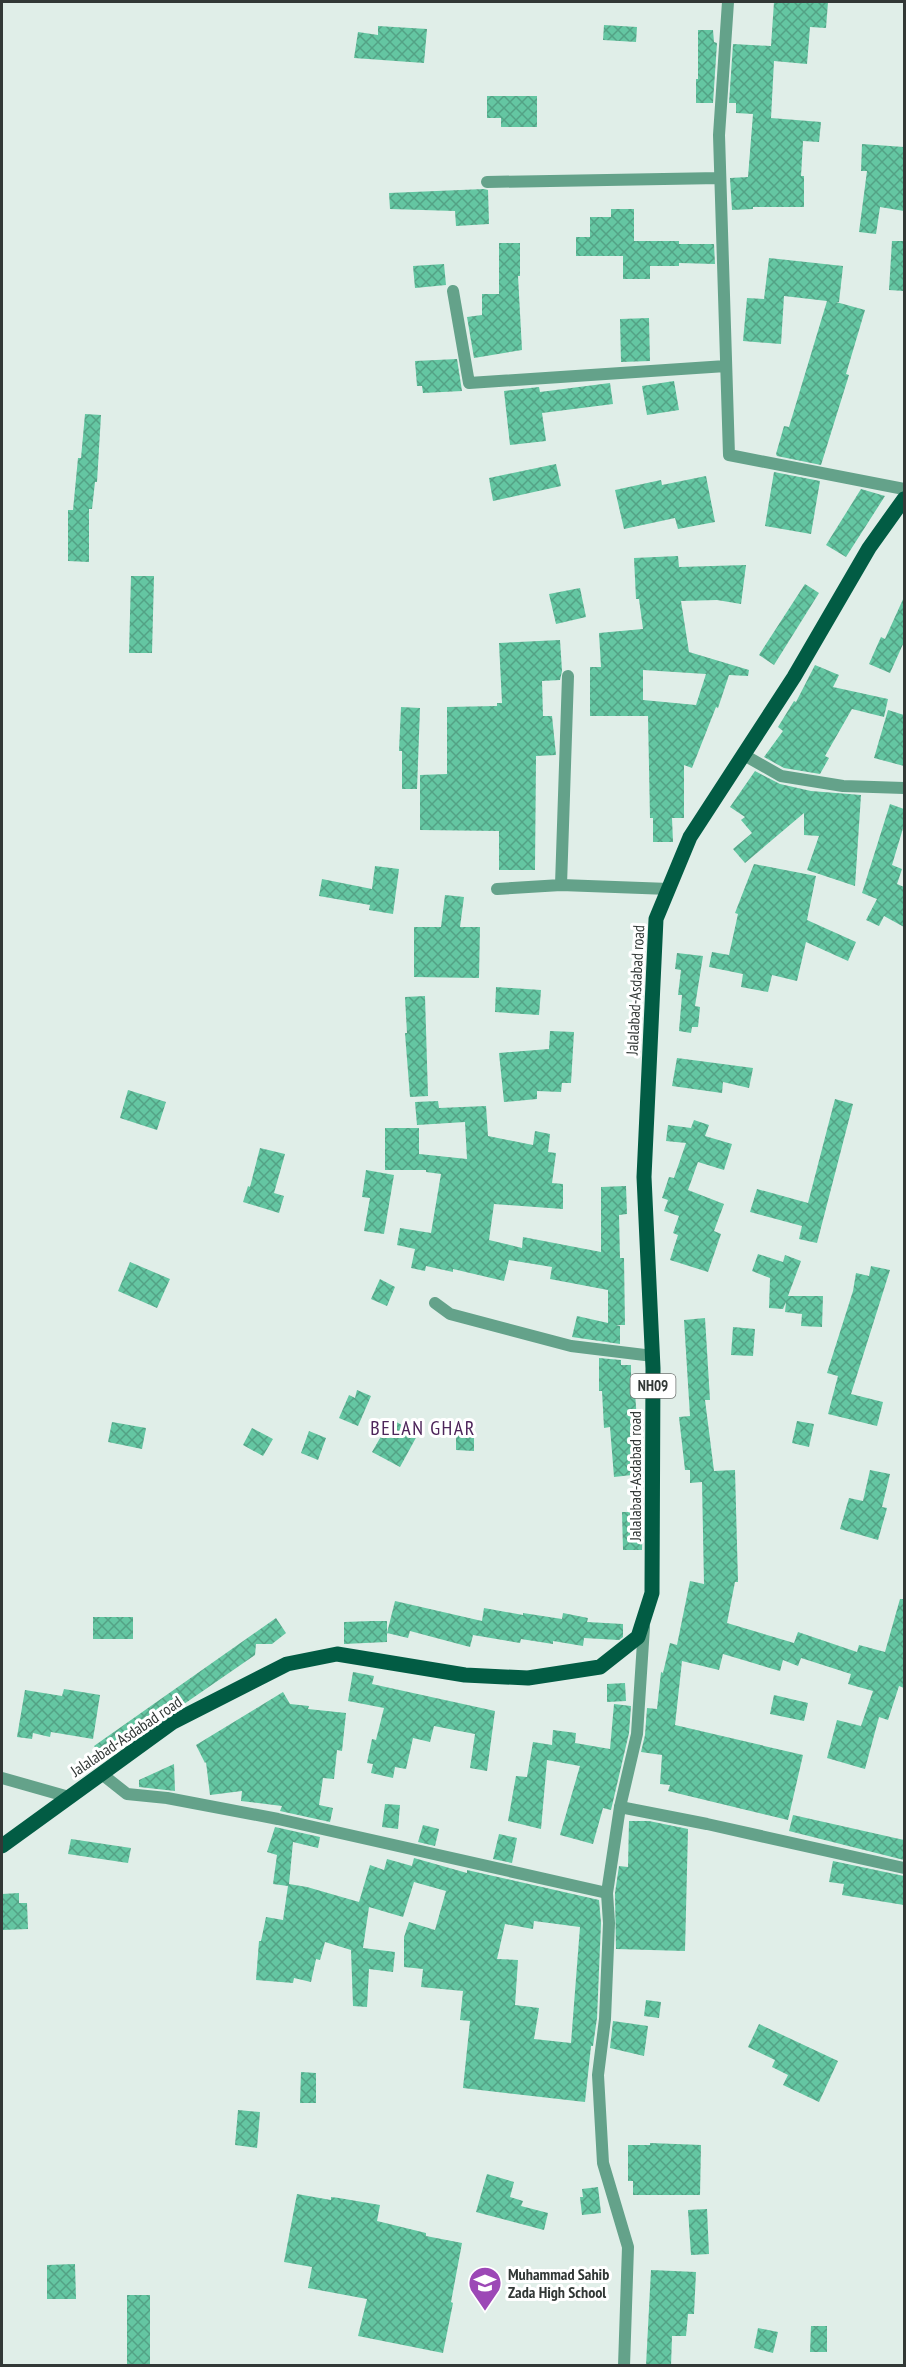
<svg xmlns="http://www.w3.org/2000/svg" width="906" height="2367" font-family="'PT Sans Narrow',sans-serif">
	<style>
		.building { fill: url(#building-cross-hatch); fill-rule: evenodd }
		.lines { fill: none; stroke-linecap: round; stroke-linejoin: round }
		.minor { stroke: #64a28a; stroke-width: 12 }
		.tertiary { stroke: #64a28a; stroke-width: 12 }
		.primary { stroke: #025c44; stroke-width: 15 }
		.labels { text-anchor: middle; stroke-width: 6; stroke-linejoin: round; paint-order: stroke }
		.shield { fill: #fff; stroke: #707472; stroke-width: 1.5 }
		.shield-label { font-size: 15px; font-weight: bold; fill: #323836 }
		.street-label { font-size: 16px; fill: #323836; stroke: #fff }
		.poi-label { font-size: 16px; font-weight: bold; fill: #323836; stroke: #fff; text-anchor: start }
		.quarter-label { font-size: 20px; letter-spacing: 1.5px; fill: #4d255a; stroke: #fff }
	</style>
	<defs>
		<pattern id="building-cross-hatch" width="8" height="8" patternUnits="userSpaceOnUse" patternTransform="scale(1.5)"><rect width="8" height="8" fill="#64c6a2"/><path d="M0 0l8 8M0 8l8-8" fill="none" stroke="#53a285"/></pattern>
	</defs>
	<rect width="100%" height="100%" fill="#e0eee8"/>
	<path class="building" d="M774,2H828L826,28L810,27L807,64L774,61L771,118L821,122L819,142L803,141L801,176H804V207H753V209L732,210L730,178L748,177L753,114L736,113V103H729L733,44L771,46Z
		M604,25L637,27L636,42L603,40Z
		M378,26L427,29L424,63L354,58L358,32L378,35Z
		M698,30H713L714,42L717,43L713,103H696V79H698Z
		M487,96H537V127H501V118H487Z
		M862,144L904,147V211L880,207L876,234L859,232L867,171H861Z
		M484,189L488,190L489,224L456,226L455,211L390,209L389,193Z
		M611,209H634V241H679V244H714L715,264L679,263V266H650V279H623V256H576V237H590V217H611Z
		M892,241H904V291L889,290Z
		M499,243H520V276H518L522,350L474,358L467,317L482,315V294H499Z
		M769,258L843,266L839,302H836L865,310L846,374L849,375L821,465L777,456L776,454L784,426L789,427L827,301L784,296L781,344L743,341L747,298L764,299Z
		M444,264L446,285L415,288L413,266Z
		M649,318L650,361L621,362L620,319Z
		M457,359L462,391L423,393L422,386H417L415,361Z
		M674,381L679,410L647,415L642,386Z
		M610,383L613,404L542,413L546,441L510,445L504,391L539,387L540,392Z
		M85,414L101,415L97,482H95L92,509H89V562L68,561V510H73L78,458H81Z
		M556,464L561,486L493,501L489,478Z
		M774,472L820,481L811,534L765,526Z
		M706,476L715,522L678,529L675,518L624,529L615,490L661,480L662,485Z
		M861,489L885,496L846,557L826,545Z
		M678,556L679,567L746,565L741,604L717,600L681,601L689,652L749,670L748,676L729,675L718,708L716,707L692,768L684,765V818H672L673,842H653V818H650L648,716H590V667H601L599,633L643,629L639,599H636L634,558ZM643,670L706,674L696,705L643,700Z
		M131,576H154L152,653H129Z
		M805,584L819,593L774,665L759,655Z
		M580,588L586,617L556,624L549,594Z
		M904,597V642L890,673L869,664L881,637L885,639Z
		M560,640L562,671L560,680L542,681L543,716H552L556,755L536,756L535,870H499V831L420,830V775L447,774V707L497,706V703H502L499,643Z
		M815,665L839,675L833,687L888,699L884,717L852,709L825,756L829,758L820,774L784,768L764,757L783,731L778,727L794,701L796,702Z
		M401,707L420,708L417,789H402V751H399Z
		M888,710L904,715V766L874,758Z
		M755,771L780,784L811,791L861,795L855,886L807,870L819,836L804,835V813L745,863L733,849L752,833L741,820L745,817L730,807Z
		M890,804L904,809V825L892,865L902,869L897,884L904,887V927L884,916L879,926L866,920L877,899L862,893Z
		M754,864L816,876L807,920L856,942L848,961L806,942L797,981L772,975L768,992L741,987L743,974L709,967L712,952L729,955L738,914L735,913Z
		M375,866L399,869L393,914L369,910L370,905L319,896L322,879L372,889Z
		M445,895L464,897L460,927H480L479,978L414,977V927H441Z
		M677,953L703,956L695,1006L700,1007L698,1027H692L691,1033L679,1031L682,995H678L681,970L675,969Z
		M496,987L541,990L539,1015L495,1012Z
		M425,996L428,1096L410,1097L405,1033H407L405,997Z
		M550,1031L574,1032L571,1083H562L561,1092L537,1091V1099L504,1102L499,1053L549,1049Z
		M677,1058L753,1068L749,1088L723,1082L722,1093L672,1086Z
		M128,1090L166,1102L157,1130L120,1118Z
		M835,1099L853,1104L817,1243L799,1239L802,1226L750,1212L757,1189L808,1203Z
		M438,1101L439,1108L486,1106L488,1136L533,1145L535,1131L550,1134L548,1152L556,1153L552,1183L563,1184V1209L494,1204L489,1240L522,1248L523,1237L601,1252V1187L626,1186L627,1214L619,1215L620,1258H624L625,1325H616L620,1326V1344L572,1337L577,1316L608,1323V1290L550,1279L552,1267L509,1260L504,1281L453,1269V1272L426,1266L425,1271L411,1268L415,1249L397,1245L400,1228L431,1233L441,1174L426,1172V1170H385V1128H419V1154L467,1159L465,1122L417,1125L415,1102Z
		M694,1120L709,1125L705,1136L732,1144L724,1170L698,1162L688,1190L724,1204L714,1231L721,1234L708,1272L670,1260L678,1235L673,1233L679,1216L664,1211L668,1200L662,1198L669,1177L674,1178L686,1143L666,1141L668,1125L691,1128Z
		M260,1148L285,1154L274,1193L284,1196L279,1213L243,1202L248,1186L250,1187Z
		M366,1170L394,1175L384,1234L364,1231L370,1198L362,1197Z
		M758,1254L783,1262L785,1255L801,1261L788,1296H823L822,1327L801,1326L802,1314L785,1312L786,1302L783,1309L769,1308L770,1278L752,1271Z
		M130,1262L170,1279L157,1308L118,1291Z
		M871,1266L890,1270L851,1394L883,1402L877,1426L828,1414L838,1376L827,1373L853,1291L856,1273L869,1276Z
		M380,1279L395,1287L387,1306L371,1299Z
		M705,1318L710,1400H705L714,1471L735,1470L738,1582H735L727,1623L794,1643L798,1632L857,1652L859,1645L885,1652L900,1599H904V1688L899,1686L888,1720L879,1717L865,1769L827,1758L837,1720L861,1726L873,1691L848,1684L851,1674L801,1658L798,1666L783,1660L780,1671L723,1654L719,1670L682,1661L675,1725L803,1755L788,1820L668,1791L670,1785L660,1784L662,1755L641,1752L645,1735L647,1708L657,1709L661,1672L663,1673L670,1643L677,1645L690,1581L704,1584L702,1482L690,1483V1470H685L679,1417L690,1416L684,1320Z
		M733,1327L755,1329L753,1356L731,1355Z
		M599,1358L621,1360V1365H631V1393H635L641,1474L614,1477L610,1427L604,1428L602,1391H599Z
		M357,1390L371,1396L358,1426L339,1418L349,1395L355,1398Z
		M391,1419L418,1434L400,1467L372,1452Z
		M797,1421L814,1424L809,1447L792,1443Z
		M112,1422L146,1428L142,1449L108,1442Z
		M252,1428L273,1439L263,1456L243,1445Z
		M309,1431L326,1438L318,1460L301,1453Z
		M456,1432H474V1451L456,1450Z
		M870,1470L890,1474L882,1507L887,1508L878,1540L840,1529L849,1498L863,1501Z
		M622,1512H643L642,1550H623Z
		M395,1601L482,1621L484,1608L523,1615V1613L562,1619L563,1613L588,1618L587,1622L623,1624V1637L619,1640L584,1638L583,1646L553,1641V1644L521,1639L520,1643L473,1635L470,1647L410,1631L408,1638L387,1633Z
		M93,1617H133V1639H93Z
		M276,1618L286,1633L272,1644H256L255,1655L103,1760L94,1746Z
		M372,1621H387V1642L344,1644V1622Z
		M353,1672L374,1676L372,1684L495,1711L487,1771L470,1768L475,1734L434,1726L430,1742L413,1738L406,1769L395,1767L393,1778L371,1773L373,1764L367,1763L372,1739L376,1740L384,1708L348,1701Z
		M625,1683L626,1701L607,1702V1684Z
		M64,1689L100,1695L93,1739L51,1732L50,1737L33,1733L32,1739L17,1737L25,1690L62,1696Z
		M283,1692L290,1704L309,1706L308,1709L346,1713L342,1751L337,1750L334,1779L323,1778L319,1805L333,1808L330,1822L280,1811L282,1806L241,1801L242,1791L210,1795L206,1762L205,1763L196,1745Z
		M774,1695L808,1703L804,1721L770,1714Z
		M614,1704L631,1706L629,1733L611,1810L603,1808L593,1844L560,1835L580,1766L547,1760L541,1829L508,1821L516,1776L527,1777L533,1742L552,1745L553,1730L576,1733L575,1743L610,1749Z
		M174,1764L175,1791L139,1787V1780Z
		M385,1804L400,1805L398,1829L382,1827Z
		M793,1815L904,1840V1860L789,1831Z
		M629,1821H649L688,1829L685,1951L616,1949L615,1893L619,1866L628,1867Z
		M423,1825L439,1829L435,1846L418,1842Z
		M275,1827L320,1837L318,1848L293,1842L289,1884L307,1887L359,1902L370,1865L384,1870L387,1859L412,1866L414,1858L467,1873V1870L599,1900L601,1923L597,2018L593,2046H591L585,2102L463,2088L470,2021L460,2020L463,1991L421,1987L423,1969L404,1967V1937L409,1922L435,1930L446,1891L414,1882L403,1917L369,1907L363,1948L395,1952L393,1972L369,1969L367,2007L353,2006L351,1950L325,1942L320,1960L316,1959L311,1982L294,1978L293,1983L256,1980L259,1941H261L266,1917L283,1920L288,1886L273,1884L277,1855L267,1852ZM534,1921L580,1927L571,2043L534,2039L539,2008L515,2005L518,1960L497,1959L505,1924L533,1929Z
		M499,1834L517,1838L512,1863L493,1859Z
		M71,1839L131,1848L128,1863L68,1854Z
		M833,1861L904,1876V1905L842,1895L844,1884L829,1882Z
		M19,1893V1903H27L28,1929L2,1930V1894Z
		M646,2000L661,2002L659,2018L644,2016Z
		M613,2021L648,2026L644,2056L610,2048Z
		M759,2024L838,2061L819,2102L783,2085L788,2075L772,2067L775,2060L748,2047Z
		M301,2072L316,2073V2103H300Z
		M238,2110L260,2112L257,2148L235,2145Z
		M650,2143L701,2145L700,2195H633V2181H628V2145H650Z
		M487,2174L514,2182L510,2197L523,2201L521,2206L548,2213L544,2230L476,2212Z
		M598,2187L601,2213L582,2215L580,2197H583L582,2189Z
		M297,2194L331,2200V2197L339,2198L380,2205L377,2221L426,2233V2236L462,2243L451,2302L453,2303L443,2353L358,2336L367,2299L308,2288L312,2267L284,2262Z
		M707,2209L709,2254L691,2255L688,2210Z
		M75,2264L76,2299H47V2265Z
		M651,2270L696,2272L694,2314H688L686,2336H672L671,2366H646Z
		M127,2295H150V2366H127Z
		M811,2326H827V2352H810Z
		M758,2328L778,2332L773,2353L754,2348Z"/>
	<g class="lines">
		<path class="minor" d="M728,2L719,135L729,455L904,489
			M487,182L720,178
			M453,291L469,383L726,366
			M744,755L781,776L843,786L904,788
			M561,885L568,676
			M497,889L561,885L669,889
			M435,1303L450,1314L571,1346L653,1356
			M103,1775L127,1794L167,1798L278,1819L607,1893
			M2,1778L69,1797
			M620,1807L707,1824L904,1868"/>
		<path class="tertiary" d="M624,2366L628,2247L603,2163L598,2075L605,2019L609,1923L607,1893L620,1807L637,1734L644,1627"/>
		<path class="primary" d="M2,1846L173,1722L287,1664L337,1654L465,1675L528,1678L600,1667L638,1637L652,1593L653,1368L644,1177L656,919L690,837L794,677L869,548L904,499"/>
	</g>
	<defs>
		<g id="school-pin" transform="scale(1.725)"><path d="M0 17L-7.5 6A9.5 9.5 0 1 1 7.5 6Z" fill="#9c48b6" stroke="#fff"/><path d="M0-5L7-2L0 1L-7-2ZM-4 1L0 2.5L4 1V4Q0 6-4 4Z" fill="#fff"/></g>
	</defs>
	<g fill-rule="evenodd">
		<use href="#school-pin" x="485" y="2283"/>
	</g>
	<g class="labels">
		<rect class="shield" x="630.5" y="1374" width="45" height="24" rx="4.5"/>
		<g class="shield-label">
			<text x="653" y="1391">NH09</text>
		</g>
		<g class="street-label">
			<text transform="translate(635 990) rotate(-87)" y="6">Jalalabad-Asdabad road</text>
			<text transform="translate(635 1476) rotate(-90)" y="6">Jalalabad-Asdabad road</text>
			<text transform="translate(126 1736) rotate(-34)" y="6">Jalalabad-Asdabad road</text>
		</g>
		<g class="poi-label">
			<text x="508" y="2280">Muhammad Sahib<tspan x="508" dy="18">Zada High School</tspan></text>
		</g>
		<g class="quarter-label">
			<text x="423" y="1435">BELAN GHAR</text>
		</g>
	</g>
	<rect width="906" height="2367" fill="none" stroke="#323836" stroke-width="6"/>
</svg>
